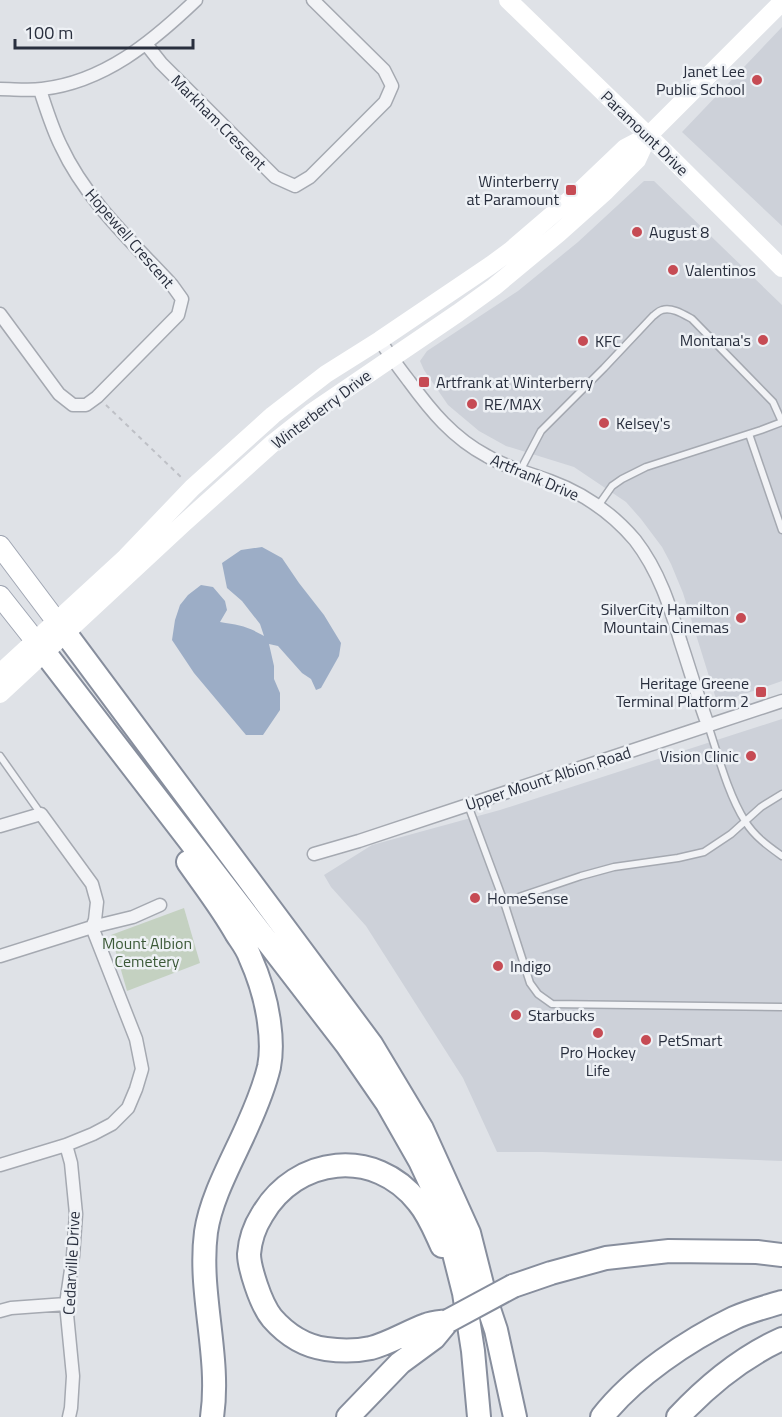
<svg xmlns="http://www.w3.org/2000/svg" width="782" height="1417" font-family="'Titillium Web',sans-serif">
	<style>
		.built { fill: #cdd1d9 }
		.green { fill: #c4d1c1 }
		.water { fill: #9cadc6 }
		.lines { fill: none; stroke-linecap: round; stroke-linejoin: round }
		.lane-casing { stroke: #a5a9b1; stroke-width: 9 }
		.street-casing { stroke: #a5a9b1; stroke-width: 15 }
		.primary-casing { stroke: #9fa5b2; stroke-width: 22 }
		.highway-casing { stroke: #878e9d; stroke-width: 26 }
		.path { stroke: #bec0c6; stroke-width: 2; stroke-dasharray: 4.5 4.5; stroke-linecap: butt }
		.lane { stroke: #f2f3f6; stroke-width: 6 }
		.street { stroke: #f2f3f6; stroke-width: 12 }
		.secondary { stroke: #fff; stroke-width: 18 }
		.primary { stroke: #fff; stroke-width: 20 }
		.highway { stroke: #fff; stroke-width: 22 }
		.highway-bridge-casing { stroke: #878e9d; stroke-width: 26; stroke-linecap: butt }
		.highway-bridge { stroke: #fff; stroke-width: 22 }
		.poi-dot { fill: #c64b54; stroke: #eef1f5; stroke-width: 2 }
		.labels { text-anchor: middle; stroke-width: 5; stroke-linejoin: round; paint-order: stroke }
		.poi-label { font-size: 16px; fill: #292f3e; stroke: #eef1f5; text-anchor: start }
		.street-label { font-size: 16px; fill: #292f3e; stroke: #eef1f5 }
		.park-label { font-size: 16px; fill: #3b5937; stroke: #eef1f5 }
	</style>
	<rect width="100%" height="100%" fill="#dfe2e7"/>
	<path class="built" d="M782,27V226L682,132Z
		M644,181H654L782,305V681L730,699L717,702L683,593L671,564L662,547L641,519L626,502L574,467L506,446L479,431L448,405L424,370L420,361L427,351L518,291L578,242Z
		M782,719V1161L542,1152H497L463,1078L366,926L331,887L324,875L372,845L500,810Z"/>
	<path class="green" d="M184,908L200,963L127,991L111,935Z"/>
	<path class="water" d="M262,547L282,558L299,583L324,615L341,643L339,656L321,688L316,690L311,679L302,673L278,646L269,644L274,666V679L280,693V710L263,735H246L194,673L172,640L175,620L180,605L188,595L201,585L213,587L225,601L227,610L220,622C239,625 247,626 264,636L260,624L242,601L227,588L222,563L241,550Z"/>
	<g class="lines">
		<g class="lane-casing">
			<path id="lane" d="M749,434L782,530
				M520,471L541,431L604,368L653,316C656,314 658,311 662,310C672,307 683,314 692,319L773,402L782,422
				M598,506L612,486L622,479L646,467L761,430L782,422
				M708,725C718,755 728,794 745,821C754,836 768,846 782,856
				M0,756L41,814
				M468,805L504,902L530,983L538,994L552,1004L782,1007
				M504,902L581,876L614,867L678,858L704,852L731,834L761,807L782,794"/>
		</g>
		<g class="street-casing">
			<path id="street" d="M146,44L161,63L275,177L295,186L310,177L385,102L392,86L384,70L313,0
				M0,89C14,89 28,91 42,89C104,82 152,42 196,0
				M0,314L59,394L73,405H86L97,397L178,315L182,299L172,285C132,242 86,200 61,146C52,128 46,108 40,90
				M380,340C389,355 399,368 409,381C431,411 453,438 487,456C507,468 529,473 550,481C583,493 612,513 635,540C659,571 670,606 681,643C690,670 698,698 708,725
				M0,826L41,814L92,884L97,902L95,920L92,927L136,1039L142,1069L136,1089L128,1108L112,1124L93,1134L66,1145L0,1165
				M314,854L359,841L782,701
				M0,956L92,927L133,917L160,905
				M66,1145L71,1163L76,1214L73,1256L66,1304L73,1376L71,1408L69,1417
				M0,1311L11,1308L66,1304"/>
		</g>
		<g class="primary-casing">
			<path id="primary" d="M0,546L66,634
				M0,596L45,653"/>
		</g>
		<g class="highway-casing">
			<path id="highway" d="M66,634L371,1044L422,1129L469,1233L486,1300L496,1330L515,1417
				M45,653L347,1045L387,1103L420,1161L443,1210L464,1293L473,1351L479,1417
				M188,862C204,885 222,908 236,933C241,941 247,948 250,957C259,977 266,999 269,1022C271,1036 272,1052 269,1067C264,1088 256,1107 247,1127C233,1159 211,1197 206,1232C198,1293 221,1356 212,1417
				M442,1246C435,1231 429,1215 418,1202C375,1147 296,1156 262,1215C255,1226 250,1241 249,1254C249,1264 253,1276 256,1285C260,1297 264,1308 272,1318C286,1334 304,1346 326,1349C340,1351 357,1351 371,1348C390,1343 407,1332 426,1325C433,1322 441,1322 448,1321
				M513,1286L551,1273L606,1258L669,1251L757,1252L782,1255
				M348,1417L400,1363L434,1338L448,1321
				M602,1417C633,1377 688,1340 734,1318C749,1311 766,1307 782,1302
				M678,1417C708,1385 742,1357 782,1339"/>
		</g>
		<path class="path" d="M106,405L182,478"/>
		<use href="#lane" class="lane"/>
		<use href="#street" class="street"/>
		<path class="secondary" d="M508,0L664,151L782,268
			M0,673L126,557L192,488L273,415L326,374L380,340L491,265L510,251L581,190L625,148L648,136L782,2
			M0,694L183,524L273,443L311,413L458,313L494,287L559,233L606,191L637,160L648,136"/>
		<use href="#primary" class="primary"/>
		<use href="#highway" class="highway"/>
		<g class="highway-bridge-casing">
			<path id="highway-bridge" d="M448,1321L513,1286"/>
		</g>
		<use href="#highway-bridge" class="highway-bridge"/>
	</g>
	<g class="poi-dot">
		<circle cx="757" cy="80" r="6"/>
		<rect x="565" y="184" width="12" height="12" rx="3"/>
		<circle cx="637" cy="232" r="6"/>
		<circle cx="673" cy="270" r="6"/>
		<circle cx="763" cy="340" r="6"/>
		<circle cx="583" cy="341" r="6"/>
		<rect x="418" y="376" width="12" height="12" rx="3"/>
		<circle cx="472" cy="404" r="6"/>
		<circle cx="604" cy="423" r="6"/>
		<circle cx="741" cy="618" r="6"/>
		<rect x="755" y="686" width="12" height="12" rx="3"/>
		<circle cx="751" cy="756" r="6"/>
		<circle cx="475" cy="898" r="6"/>
		<circle cx="498" cy="966" r="6"/>
		<circle cx="516" cy="1015" r="6"/>
		<circle cx="598" cy="1033" r="6"/>
		<circle cx="646" cy="1040" r="6"/>
	</g>
	<g class="labels">
		<g class="poi-label">
			<text x="745" y="77" text-anchor="end">Janet Lee<tspan x="745" dy="18">Public School</tspan></text>
			<text x="559" y="187" text-anchor="end">Winterberry<tspan x="559" dy="18">at Paramount</tspan></text>
			<text x="649" y="238">August 8</text>
			<text x="685" y="276">Valentinos</text>
			<text x="751" y="346" text-anchor="end">Montana's</text>
			<text x="595" y="347">KFC</text>
			<text x="436" y="388">Artfrank at Winterberry</text>
			<text x="484" y="410">RE/MAX</text>
			<text x="616" y="429">Kelsey's</text>
			<text x="729" y="615" text-anchor="end">SilverCity Hamilton<tspan x="729" dy="18">Mountain Cinemas</tspan></text>
			<text x="749" y="689" text-anchor="end">Heritage Greene<tspan x="749" dy="18">Terminal Platform 2</tspan></text>
			<text x="739" y="762" text-anchor="end">Vision Clinic</text>
			<text x="487" y="904">HomeSense</text>
			<text x="510" y="972">Indigo</text>
			<text x="528" y="1021">Starbucks</text>
			<text x="658" y="1046">PetSmart</text>
			<text x="598" y="1058" text-anchor="middle">Pro Hockey<tspan x="598" dy="18">Life</tspan></text>
		</g>
		<g class="street-label">
			<text transform="translate(219 122) rotate(45)" y="6">Markham Crescent</text>
			<text transform="translate(645 133) rotate(44)" y="6">Paramount Drive</text>
			<text transform="translate(130 238) rotate(49)" y="6">Hopewell Crescent</text>
			<text transform="translate(321 409) rotate(-37)" y="6">Winterberry Drive</text>
			<text transform="translate(535 477) rotate(23)" y="6">Artfrank Drive</text>
			<text transform="translate(548 778) rotate(-18)" y="6">Upper Mount Albion Road</text>
			<text transform="translate(71 1263) rotate(-87)" y="6">Cedarville Drive</text>
		</g>
		<g class="park-label">
			<text x="147" y="949">Mount Albion<tspan x="147" dy="18">Cemetery</tspan></text>
		</g>
	</g>
	<path d="M15 39v9h178v-9" fill="none" stroke="#292f3e" stroke-width="3"/>
	<text x="24" y="39" font-size="18" fill="#292f3e" stroke="#eef1f5" stroke-width="4.5" paint-order="stroke">100 m</text>
</svg>
